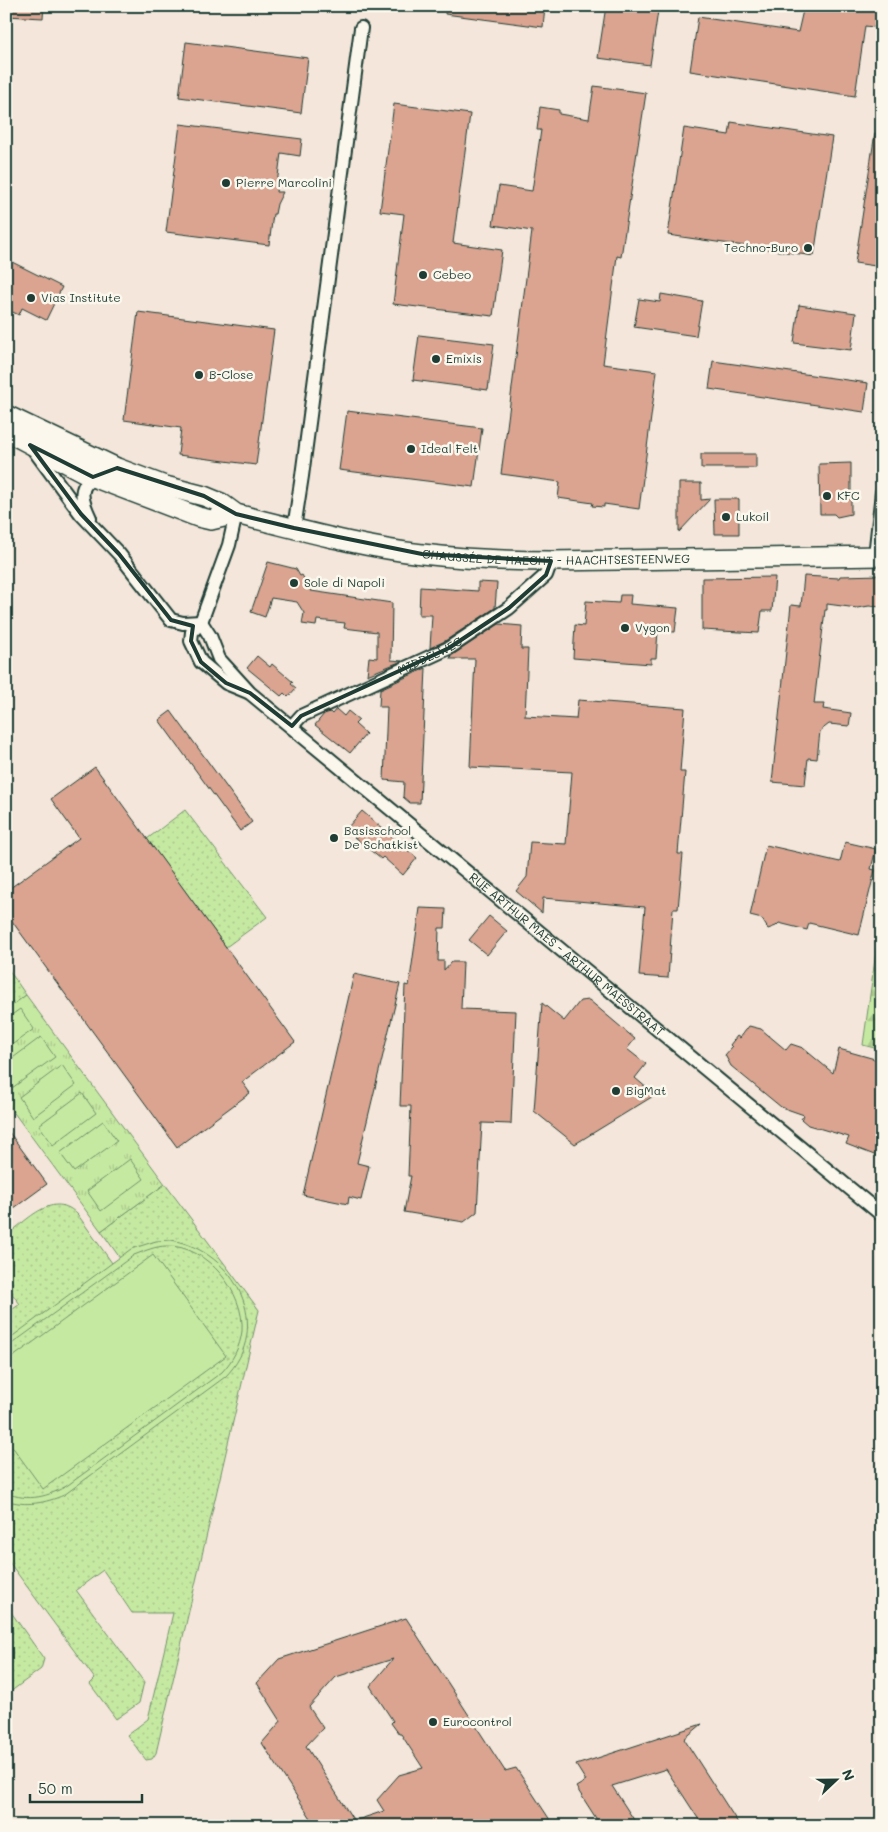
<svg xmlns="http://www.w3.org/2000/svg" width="888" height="1832" font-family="Mali,sans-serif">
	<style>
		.grass { fill: url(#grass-dots); stroke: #72936b }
		.forest { fill: url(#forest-firs); stroke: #72936b }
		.park { fill: url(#park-tufts); stroke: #72936b }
		.pitch { fill: #c6e9a2; stroke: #72936b }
		.building { fill: #daa491; stroke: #1f3d34; fill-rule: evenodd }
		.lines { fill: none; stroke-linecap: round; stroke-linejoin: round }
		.minor-casing { stroke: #1f3d34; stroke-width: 16 }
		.secondary-casing { stroke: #1f3d34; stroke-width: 22 }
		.minor { stroke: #fbf7ec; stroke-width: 12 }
		.secondary { stroke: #fbf7ec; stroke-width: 19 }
		.marked { fill: none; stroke: #1f3d34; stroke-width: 4; stroke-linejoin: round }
		.poi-dot { fill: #1f3d34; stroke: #fbf7ec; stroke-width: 2 }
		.labels { text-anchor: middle; stroke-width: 5; stroke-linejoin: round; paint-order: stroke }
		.poi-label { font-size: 12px; fill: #1f3d34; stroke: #fbf7ec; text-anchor: start }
		.street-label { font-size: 12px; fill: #1f3d34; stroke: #fbf7ec }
	</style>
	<defs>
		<pattern id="grass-dots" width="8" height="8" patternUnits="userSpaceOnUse" patternTransform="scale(1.25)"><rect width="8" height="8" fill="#c6e9a2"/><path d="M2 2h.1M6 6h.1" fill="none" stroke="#aac98c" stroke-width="1.8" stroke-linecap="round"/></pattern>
		<pattern id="forest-firs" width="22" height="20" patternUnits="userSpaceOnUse" patternTransform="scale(1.25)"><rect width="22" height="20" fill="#c6e9a2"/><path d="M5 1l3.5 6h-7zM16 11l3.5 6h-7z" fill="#aac98c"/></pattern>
		<pattern id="park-tufts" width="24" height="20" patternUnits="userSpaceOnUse" patternTransform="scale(1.25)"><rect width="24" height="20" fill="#c6e9a2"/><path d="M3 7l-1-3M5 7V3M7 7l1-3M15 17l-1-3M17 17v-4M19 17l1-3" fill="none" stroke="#aac98c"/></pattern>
	</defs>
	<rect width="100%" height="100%" fill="#f4e6da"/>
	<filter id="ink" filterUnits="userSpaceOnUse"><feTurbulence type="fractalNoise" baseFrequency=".02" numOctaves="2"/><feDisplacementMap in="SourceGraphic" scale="10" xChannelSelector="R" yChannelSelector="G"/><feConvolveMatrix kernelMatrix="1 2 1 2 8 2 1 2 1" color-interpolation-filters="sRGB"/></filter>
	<g filter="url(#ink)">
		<path class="grass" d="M185,810L267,917L226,947L147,839Z
			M6,966L26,995L6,1010Z
			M165,1184L259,1310L156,1753L152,1759L146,1760L127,1735L148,1719L173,1613H132L103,1570L76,1590L144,1682L139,1703L116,1719L90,1684L95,1679L6,1558V1314L20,1304L6,1286V1236C27,1220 54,1189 78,1215L112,1263L120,1258L101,1231Z
			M6,1605L44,1659L41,1669L6,1695Z"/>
		<path class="forest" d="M882,909V1050L863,1045Z"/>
		<path class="park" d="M26,995L165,1184L101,1231L6,1102V1010Z"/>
		<path class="pitch" d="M20,1009L34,1029L6,1049V1019Z
			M41,1037L55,1057L12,1088L6,1080V1063Z
			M62,1065L76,1085L33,1117L19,1097Z
			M82,1093L96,1113L53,1145L39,1125Z
			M103,1121L117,1141L74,1172L60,1153Z
			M130,1159L144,1179L101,1211L87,1191Z
			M171,1240C235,1251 275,1327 225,1377L64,1495C46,1503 25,1507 6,1500V1493C29,1502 48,1497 68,1485L222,1372C233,1360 240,1347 242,1331C245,1293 207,1245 167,1246C155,1246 145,1251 134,1255L6,1348V1341L131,1249L156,1241Z
			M153,1255L226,1356L43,1489L6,1438V1362Z"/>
		<path class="building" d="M6,6H44L43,18L6,16Z
			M446,6H545L543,27L445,14Z
			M606,6H626L658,11L650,65L598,58Z
			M804,6H882V28L865,26L855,96L690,71L698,17L798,32Z
			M186,42L308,58L301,113L179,97Z
			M594,86L646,93L621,257L617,256L603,364L657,371L639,509L604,504V507L592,506L593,503L558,498L560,482L501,474L532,231L493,225L499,186L532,191L541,130H537L540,107L559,110V114L589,119Z
			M394,104L470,114L453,243L502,250L493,316L393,304L404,214L380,211Z
			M731,122L832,137L814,256L668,235L684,128L729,135Z
			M180,124L302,139L300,156L281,153L276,192H283L277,204L275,214H273L269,245L166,232Z
			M875,133L882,134V267L855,263Z
			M6,259L62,287L46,320L22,308L19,315L6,309Z
			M661,294L702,301L696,336L634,327L639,299L660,302Z
			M799,305L856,313L851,350L794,343Z
			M138,312L274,330L256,465L178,455L181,428L124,420Z
			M419,335L494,344L488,390L413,380Z
			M713,361L868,383L864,412L709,389Z
			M347,411L482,428L474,487L339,470Z
			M701,454H756V468H701Z
			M851,463V514L837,517L834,514H820L819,464Z
			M679,483H701V500L710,499L679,532Z
			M714,499H739V534H715Z
			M268,562L296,569L300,576L302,575L311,591L392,603L391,660L402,661L367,675L369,657L377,658V632L344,628L345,623L317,620L316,626L302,624L304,613L297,602L271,598L265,617L251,612Z
			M882,575V607L869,606L857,608L827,604V610H825L814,704H824L823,709L851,713L849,726L829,724L820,731L817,759L808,758L805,785L772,782L791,605L801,606L804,576L839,578L840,576Z
			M775,577L772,611H762L759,633L702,630V578Z
			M478,582L497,583L495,608L445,641L430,648L432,615H419L420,587L478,591Z
			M620,595H631L630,604L678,608L675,632L658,631L656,658H651V664L573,658L575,625L584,626L586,601L619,603Z
			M499,624L522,626L521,649H528L525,716L576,719L578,700L685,708L680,772H685L678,854H683L678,909H673L668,978L639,976L645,907L543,898L542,913L516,891L527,877L530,842L566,844L572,772L470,767L475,659H450L451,656Z
			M257,656L270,667L272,664L293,682L291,684L296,688L288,697L284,693L281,696L247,668Z
			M426,668L420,803H410L403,797L404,782L384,780L387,707H379L380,689Z
			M336,709L344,716L348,711L359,720L355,724L366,734L350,753L315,725L324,714L330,712L332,714Z
			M171,711L252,822L240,831L159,720Z
			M95,767L295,1042L242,1082L250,1093L177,1147L6,913V891L79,838L51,799Z
			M362,811L417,858L403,875L383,857L381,859L354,837L357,834L348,827Z
			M845,842L876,849L871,869L875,870L859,935L809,923L807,930L779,923L776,926L768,929L762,919L750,916L766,845L840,862Z
			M420,908L446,909L445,928H439L438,961H444V970L451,962H463L461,1009L516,1011L511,1124L482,1123L477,1212L464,1222L404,1212L411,1176H408L411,1106H400L405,985L409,986Z
			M489,916L507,931L487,955L469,940Z
			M354,974L400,984L357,1163L369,1166L361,1200L349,1197L348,1204L303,1195Z
			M589,1000L635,1039L627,1049L646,1064L635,1078L655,1095L575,1144L534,1111L542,1003L564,1021L580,1001Z
			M749,1026L761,1029L786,1050L791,1044L803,1048L833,1073L839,1049L882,1061V1158L846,1144L849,1137L808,1125L801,1119L804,1115L781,1107L731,1066L725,1055L732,1047L730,1045L737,1036L740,1038Z
			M6,1128L47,1184L6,1214Z
			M406,1618L505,1771L516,1768L554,1826H316L262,1743L281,1721L257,1683L279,1659ZM393,1659L370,1686L393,1721L391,1723L399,1734H401L423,1768L399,1775L377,1800L384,1811L354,1821L306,1746L323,1728L309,1707L336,1677Z
			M702,1724L684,1739L740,1826H703L666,1769L612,1786L638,1826H601L576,1787L586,1781L576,1765Z"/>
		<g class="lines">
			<g class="minor-casing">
				<g id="minor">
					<path d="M31,446L81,514L119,554L171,620L183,623L201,622"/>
					<path d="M236,514L229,545L201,622L192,632L191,641L201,662L226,683L248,692"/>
					<path d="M90,518C81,499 76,485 99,474"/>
					<path d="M294,528L302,476L361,28"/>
					<path d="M875,556L882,492"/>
					<path id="s1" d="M201,622L210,636L219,659L250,693L882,1215"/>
					<path id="s2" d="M292,726L301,716L449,648L509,608L546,575L551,561"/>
				</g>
			</g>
			<g class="secondary-casing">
				<g id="secondary">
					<path id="s3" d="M6,415L117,468L165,486L204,496L221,503L236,514C297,529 360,547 422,554C465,559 508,561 551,561L882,556"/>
					<path d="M6,431L93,477L198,517L211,520L236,514"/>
				</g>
			</g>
			<use href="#minor" class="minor"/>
			<use href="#secondary" class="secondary"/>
		</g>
	</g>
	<path class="marked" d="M30,445L93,477L117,468L204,496L236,514L294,528L422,554L551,561L546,575L509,608L449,648L301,716L292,726L250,693L226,683L201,662L191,641L193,626L171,620L119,554L81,514Z"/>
	<g class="poi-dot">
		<circle cx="226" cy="183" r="5"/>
		<circle cx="808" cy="248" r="5"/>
		<circle cx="423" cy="275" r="5"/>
		<circle cx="31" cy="298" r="5"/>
		<circle cx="436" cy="359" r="5"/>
		<circle cx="199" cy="375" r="5"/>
		<circle cx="411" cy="449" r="5"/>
		<circle cx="827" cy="496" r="5"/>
		<circle cx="726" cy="517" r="5"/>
		<circle cx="294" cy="583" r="5"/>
		<circle cx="625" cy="628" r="5"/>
		<circle cx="334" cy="838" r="5"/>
		<circle cx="616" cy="1091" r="5"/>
		<circle cx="433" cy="1722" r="5"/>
	</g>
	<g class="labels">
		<g class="poi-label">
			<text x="236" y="187">Pierre Marcolini</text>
			<text x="798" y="252" text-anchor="end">Techno-Buro</text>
			<text x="433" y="279">Cebeo</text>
			<text x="41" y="302">Vias Institute</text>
			<text x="446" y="363">Emixis</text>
			<text x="209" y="379">B-Close</text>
			<text x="421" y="453">Ideal Felt</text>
			<text x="837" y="500">KFC</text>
			<text x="736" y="521">Lukoil</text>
			<text x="304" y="587">Sole di Napoli</text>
			<text x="635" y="632">Vygon</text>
			<text x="344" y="835">Basisschool<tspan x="344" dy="14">De Schatkist</tspan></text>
			<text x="626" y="1095">BigMat</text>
			<text x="443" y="1726">Eurocontrol</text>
		</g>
		<g class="street-label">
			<text dy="4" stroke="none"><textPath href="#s3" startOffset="576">CHAUSSÉE DE HAECHT - HAACHTSESTEENWEG</textPath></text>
			<text dy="4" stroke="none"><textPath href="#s2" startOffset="156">MIDDELWEG</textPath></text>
			<text dy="4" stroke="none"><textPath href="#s1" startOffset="498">RUE ARTHUR MAES - ARTHUR MAESSTRAAT</textPath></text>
		</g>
	</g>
	<rect width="888" height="1832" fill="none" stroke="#fbf7ec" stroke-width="25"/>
	<rect x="12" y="12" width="863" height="1807" fill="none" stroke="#1f3d34" stroke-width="2" filter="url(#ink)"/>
	<g transform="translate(836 1780) rotate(68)" stroke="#fbf7ec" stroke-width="4" paint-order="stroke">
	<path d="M0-4L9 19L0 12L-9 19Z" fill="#1f3d34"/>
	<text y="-8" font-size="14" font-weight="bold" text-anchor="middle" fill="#1f3d34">N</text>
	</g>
	<path d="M30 1794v8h112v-8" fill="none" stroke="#1f3d34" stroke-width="2.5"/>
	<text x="38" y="1794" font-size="15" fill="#1f3d34" stroke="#fbf7ec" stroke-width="4" paint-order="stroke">50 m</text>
</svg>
